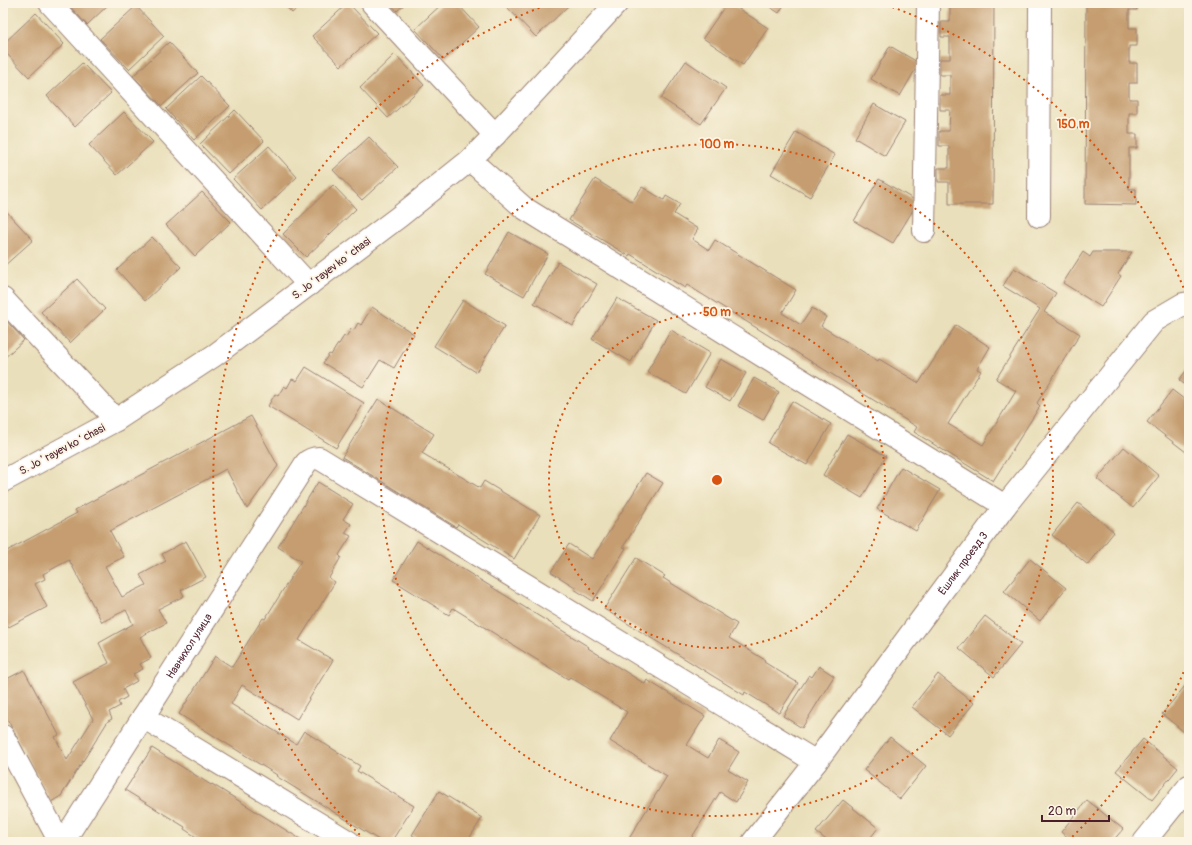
<svg xmlns="http://www.w3.org/2000/svg" width="1192" height="845" font-family="Pangolin,sans-serif">
	<style>
		.building { fill: #c59d6f }
		.lines { fill: none; stroke-linecap: round; stroke-linejoin: round }
		.street-casing { stroke: #9a7f72; stroke-width: 24 }
		.secondary-casing { stroke: #9a7f72; stroke-width: 24 }
		.street { stroke: #fff; stroke-width: 22 }
		.secondary { stroke: #fff; stroke-width: 22 }
		.ring { fill: none; stroke: #d8530f; stroke-width: 2; stroke-dasharray: 2 4 }
		.labels { text-anchor: middle; stroke-width: 3.5; stroke-linejoin: round; paint-order: stroke }
		.street-label { font-size: 11px; fill: #4a1f2b; stroke: #fcf5e5 }
		.centre { fill: #d8530f; stroke: #fcf5e5; stroke-width: 2 }
		.ring-label { font-size: 12px; text-anchor: middle; font-weight: bold; fill: #d8530f; stroke: #fcf5e5; stroke-width: 3.5; stroke-linejoin: round; paint-order: stroke }
	</style>
	<rect width="100%" height="100%" fill="#fcf5e5"/>
	<filter id="ink" filterUnits="userSpaceOnUse"><feTurbulence type="fractalNoise" baseFrequency=".025" numOctaves="2"/><feDisplacementMap in="SourceGraphic" scale="8" xChannelSelector="R" yChannelSelector="G"/><feConvolveMatrix kernelMatrix="1 2 1 2 8 2 1 2 1" color-interpolation-filters="sRGB"/></filter>
	<filter id="wash" filterUnits="userSpaceOnUse"><feTurbulence type="fractalNoise" baseFrequency=".012" numOctaves="4" result="noise"/><feDisplacementMap in="SourceGraphic" scale="16" xChannelSelector="R" yChannelSelector="G"/><feGaussianBlur stdDeviation="0.9" result="paint"/><feColorMatrix in="noise" values="0 0 0 0 0 0 0 0 0 0 0 0 0 0 0 0 0 1.4 0 .05"/><feComposite in="paint" operator="in"/></filter>
	<g filter="url(#wash)">
		<rect width="100%" height="100%" fill="#e9dfba"/>
		<g id="blocks">
			<path class="building" d="M67,3H110L87,25Z
				M283,3H303L292,13Z
				M348,3L377,33L341,66L312,36Z
				M390,3H406L397,11Z
				M443,3H457L479,27L444,60L415,29Z
				M507,3H571L536,37L505,5Z
				M727,3H730L768,28L743,65L703,38Z
				M764,3H785L779,13Z
				M950,3H994L993,204H949V182H938V168H949V146H939V131H949L950,110H940V95H950V75H940V59H950V37H941V22H950Z
				M1086,3H1137V10H1129V28H1137V46H1129V63H1137V83H1129V99H1137V113H1129V134H1137V148H1129V189H1136V205L1085,204Z
				M136,6L164,36L129,69L100,39Z
				M36,13L64,44L29,77L3,50V44Z
				M169,42L198,73L162,106L133,76Z
				M890,46L919,63L900,96L871,79Z
				M395,54L424,85L388,118L360,88Z
				M686,61L726,88L701,124L661,98Z
				M82,63L111,93L75,127L47,96Z
				M201,76L230,106L194,140L166,109Z
				M874,104L905,122L885,156L855,138Z
				M235,110L264,141L229,174L200,144Z
				M124,112L153,142L117,175L89,145Z
				M796,132L835,155L810,197L771,174Z
				M369,137L398,167L362,200L333,170Z
				M269,146L297,177L262,210L233,179Z
				M595,179L632,202L642,187L664,200L666,196L680,204L674,214L698,229L692,239L709,250L715,240L796,290L782,313L801,325L812,308L826,317L821,326L878,361L879,359L919,383L956,325L990,347L977,369L981,371L948,424L983,445L1016,391L996,379L1040,309L1003,286L1014,268L1056,293L1044,312L1080,334L1037,403L1040,406L993,481L914,432L917,427L859,391L687,285L685,288L630,254L629,256L569,220Z
				M879,179L918,202L893,243L854,221Z
				M333,185L356,209L306,257L283,234Z
				M202,192L231,222L195,256L166,225Z
				M4,209L33,240L3,267V210Z
				M509,232L548,254L524,296L485,274Z
				M152,237L181,267L145,301L117,270Z
				M1083,252L1090,257L1093,252H1132L1118,274L1121,276L1101,307L1063,283Z
				M558,262L597,284L573,326L534,303Z
				M77,279L105,309L70,343L41,312Z
				M617,298L656,320L631,362L592,339Z
				M463,300L505,326L476,372L434,346Z
				M372,307L414,334L394,368L380,360L363,387L323,363L329,354L331,355L338,344H339L344,336L346,337L351,329L354,330L358,323L361,325Z
				M3,317L24,340L3,359Z
				M671,330L710,353L686,394L647,372Z
				M721,359L746,373L730,401L705,387Z
				M306,367L364,403L336,448L268,406L275,394L278,396L284,386L287,388L292,379L297,381Z
				M1189,367V388L1179,380Z
				M754,378L779,392L763,420L738,406Z
				M1172,390L1189,403V448L1186,452L1147,422Z
				M378,399L434,434L422,453L480,488L484,481L540,515L514,559L458,524L456,527L342,457Z
				M792,401L831,424L807,465L768,443Z
				M251,416L278,466L247,509L226,469L110,531L124,557L105,566L122,597L146,585L140,575L166,561L162,554L186,541L206,577L181,590L184,596L158,609L166,623L140,637L151,658L140,664L143,669L133,674L137,681L123,689L127,697L118,702L120,706L109,712L112,719L108,721L61,796L51,802L3,711V681L24,670L59,735L55,737L67,760L93,719L73,682L109,663L99,643L133,624L126,610L102,622L69,560L43,574L45,579L35,584L47,607L3,630V553L77,513L75,510Z
				M847,434L886,456L862,498L823,475Z
				M1124,447L1159,476L1133,508L1097,479Z
				M901,467L940,490L916,531L877,509Z
				M646,473L663,483L623,547L626,548L593,601L574,589L575,587L551,572L569,544L592,559Z
				M318,482L353,504L343,519L351,524L345,533L351,536L339,555L341,557L329,578L335,582L299,640L333,660L297,719L242,685L231,704L296,744L304,731L360,766L357,771L414,806L391,842H382L276,776L277,775L179,714L215,656L232,667L263,618L265,619L301,561L278,547Z
				M1078,503L1114,532L1088,565L1052,535Z
				M417,541L589,647L588,648L645,684L647,680L705,716L687,745L708,758L719,740L739,752L728,770L748,782L736,802L720,792L689,842H627L667,776L610,741L627,712L570,677L568,679L453,608L449,615L393,580Z
				M636,558L665,576L663,578L737,624L729,638L765,660L764,662L798,683L779,713L745,692L744,695L604,609Z
				M1030,559L1066,588L1040,621L1004,591Z
				M985,616L1021,644L994,677L959,648Z
				M819,666L834,676L802,728L783,716L809,675L812,677Z
				M938,674L974,703L948,735L912,707Z
				M1189,681V736L1162,714Z
				M890,737L926,766L900,799L864,770Z
				M1143,739L1178,768L1152,800L1116,771Z
				M152,748L211,785L212,784L305,842H204L184,829L185,827L125,790Z
				M439,791L482,818L467,842H423L412,835Z
				M843,800L878,828L867,842H829L816,832Z
				M1087,800L1123,829L1112,842H1073L1061,832Z"/>
		</g>
	</g>
	<g filter="url(#ink)">
		<use href="#blocks" fill-opacity="0" stroke="#9a7f72" stroke-width="1"/>
		<g class="lines">
			<g class="street-casing">
				<g id="street">
					<path d="M50,3L309,285"/>
					<path d="M372,3L495,135"/>
					<path d="M470,160L524,208L1005,506"/>
					<path d="M1039,216L1040,3"/>
					<path d="M924,231L928,3"/>
					<path d="M3,299L116,420"/>
					<path d="M143,717L349,842"/>
					<path d="M3,736L60,842"/>
					<path id="s1" d="M63,842L306,463C310,459 313,458 319,458L816,762"/>
					<path id="s2" d="M753,842L816,762L1005,506L1154,321L1183,304L1189,303"/>
					<path d="M1144,842L1189,786"/>
				</g>
			</g>
			<g class="secondary-casing">
				<path id="secondary" d="M3,481L116,420L215,355L400,216L470,160L495,135L617,3"/>
			</g>
			<use href="#street" class="street"/>
			<use href="#secondary" class="secondary"/>
		</g>
	</g>
	<g class="ring">
		<circle cx="717" cy="480" r="168"/>
		<circle cx="717" cy="480" r="336"/>
		<path d="M1188 661A504 504 0 0 1 1070 839M364 839A504 504 0 0 1 553 3M881 3A504 504 0 0 1 1188 299"/>
	</g>
	<g class="labels">
		<g class="street-label">
			<text transform="translate(331 268) rotate(-37)" y="4">S. Joʻrayev koʻchasi</text>
			<text transform="translate(62 449) rotate(-28)" y="4">S. Joʻrayev koʻchasi</text>
			<text dy="4" stroke="none"><textPath href="#s2" startOffset="349">Ёшлик проезд 3</textPath></text>
			<text dy="4" stroke="none"><textPath href="#s1" startOffset="233">Навнихол улица</textPath></text>
		</g>
	</g>
	<circle cx="717" cy="480" r="6" class="centre"/>
	<g class="ring-label">
		<text x="1073" y="128">150 m</text>
		<text x="717" y="148">100 m</text>
		<text x="717" y="316">50 m</text>
	</g>
	<rect width="1192" height="845" fill="none" stroke="#fcf5e5" stroke-width="16"/>
	<path d="M1042 815v6h67v-6" fill="none" stroke="#4a1f2b" stroke-width="2"/>
	<text x="1048" y="815" font-size="12" fill="#4a1f2b" stroke="#fcf5e5" stroke-width="3" paint-order="stroke">20 m</text>
</svg>
